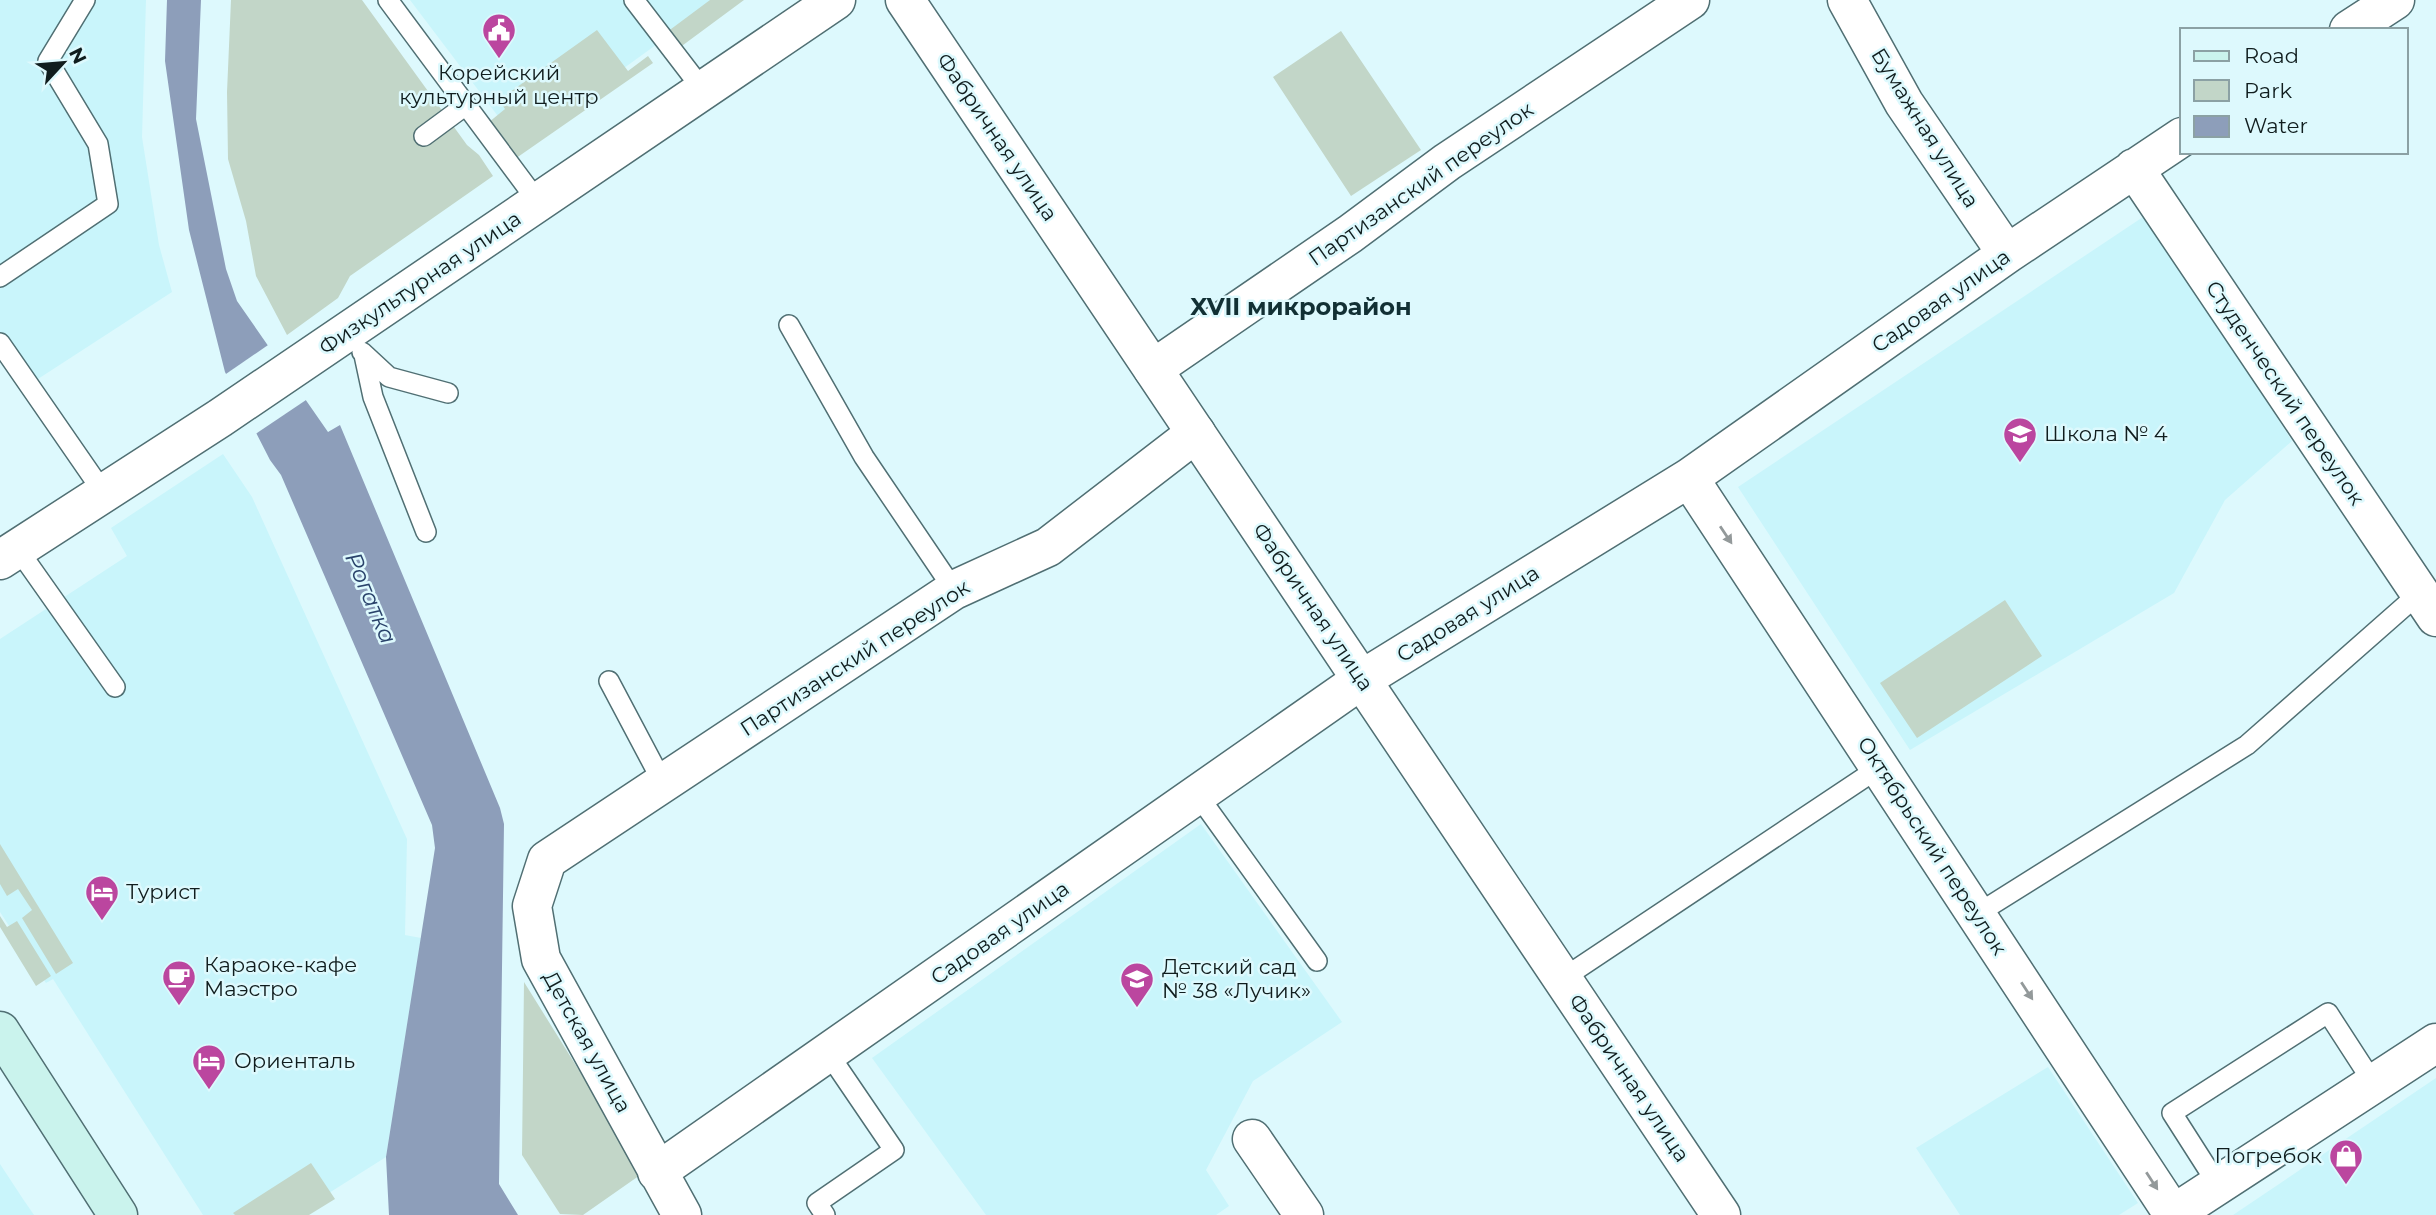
<svg xmlns="http://www.w3.org/2000/svg" width="2436" height="1215" font-family="Montserrat,sans-serif">
	<style>
		.built { fill: #c9f5fb }
		.green { fill: #c2d6c8 }
		.water { fill: #8d9eba }
		.pier { fill: #ddf9fd }
		.lines { fill: none; stroke-linecap: round; stroke-linejoin: round }
		.service-casing { stroke: #506f73; stroke-width: 22 }
		.minor-casing { stroke: #506f73; stroke-width: 41 }
		.tertiary-casing { stroke: #506f73; stroke-width: 41 }
		.secondary-casing { stroke: #506f73; stroke-width: 41 }
		.service { stroke: #fff; stroke-width: 19 }
		.minor { stroke: #fff; stroke-width: 38 }
		.tertiary { stroke: #fff; stroke-width: 38 }
		.secondary { stroke: #caf3ed; stroke-width: 38 }
		.oneway { fill: #93999a }
		.labels { text-anchor: middle; stroke-width: 5; stroke-linejoin: round; paint-order: stroke }
		.poi-label { font-size: 21px; fill: #101d1e; stroke: #ddf9fd; text-anchor: start }
		.street-label { font-size: 21px; fill: #101d1e; stroke: #ddf9fd }
		.water-label { font-size: 23px; font-style: italic; fill: #29426a; stroke: #ddf9fd }
		.quarter-label { font-size: 24px; font-weight: bold; fill: #123034; stroke: #ddf9fd }
	</style>
	<rect width="100%" height="100%" fill="#ddf9fd"/>
	<path class="built" d="M0,0H146L142,137L159,245L172,292L21,390L0,358Z
		M410,0H718L519,144Z
		M2146,215L2292,441L2225,500L2174,593L1910,750L1738,487Z
		M223,454L252,497L407,839L405,935L421,938L386,1157L294,1215H203L53,979L46,983L0,912V639L127,556L111,528Z
		M1201,824L1342,1022L1253,1081L1206,1170L1229,1206L1216,1215H986L872,1058Z
		M2048,1067L2138,1203L2119,1215H1960L1916,1148Z
		M2436,1078V1215H2233Z
		M0,1164L23,1199L34,1215H0Z"/>
	<path class="green" d="M231,0H362L467,145L479,155L493,176L350,276L338,298L287,335L256,276L246,221L228,159L227,92Z
		M710,0H744L675,51L663,35Z
		M597,30L628,71L648,56L653,63L512,161L483,127L505,109L499,100Z
		M1341,31L1421,150L1351,196L1273,77Z
		M2005,600L2042,656L1917,738L1880,683Z
		M0,844L73,963L56,974L22,918L32,910L18,889L7,896L0,884Z
		M0,916L7,927L17,921L51,976L36,986L0,927Z
		M524,982L643,1173L583,1215L560,1214L522,1155Z
		M311,1163L335,1199L309,1215H235L233,1213Z"/>
	<path class="water" d="M167,0H201L196,119L226,269L237,301L328,432L340,425L500,808L504,824L499,1184L518,1215H389L386,1157L435,848L432,825L281,475L270,460L225,372L189,230L165,61Z"/>
	<path class="pier" d="M271,343L309,398L254,435L223,376Z"/>
	<g class="lines">
		<g class="service-casing">
			<path id="service" d="M388,0L538,202
				M634,0L703,90
				M424,136L466,105
				M0,277L108,204L98,144L48,61L85,0
				M789,325L864,457L954,590
				M0,343L103,492
				M362,352L389,377L448,393
				M364,355L373,397L426,532
				M17,548L115,687
				M609,681L663,783
				M1197,794L1317,961
				M1977,914L2247,745L2423,590
				M1562,979L1880,767
				M2218,1185L2172,1113L2328,1013L2374,1084
				M825,1215L817,1203L894,1150L828,1053"/>
		</g>
		<g class="minor-casing">
			<path id="minor" d="M1847,0L1904,103L2007,254
				M2349,30L2395,0
				M2134,168L2436,617
				M1153,369L1350,234L1447,162L1690,0
				M1689,478L2173,1214
				M1252,1139L1304,1215
				M657,1172L1361,680L1689,478L2007,254L2182,137
				M682,1215L541,959L532,906L547,860L954,590L1048,547L1196,433"/>
		</g>
		<g class="tertiary-casing">
			<path id="tertiary" d="M905,0L1721,1215
				M0,560L220,418L836,0
				M2172,1215L2436,1043"/>
		</g>
		<g class="secondary-casing">
			<path id="secondary" d="M0,1031L118,1215"/>
		</g>
		<use href="#service" class="service"/>
		<use href="#minor" class="minor"/>
		<use href="#tertiary" class="tertiary"/>
		<use href="#secondary" class="secondary"/>
	</g>
	<defs><path id="oneway-solid" d="M-6-.8H1V-3.2L6.5 0L1 3.2V.8H-6Z" transform="scale(1.75)"/></defs>
	<g class="oneway">
		<use href="#oneway-solid" transform="translate(1726 535) rotate(56)"/>
		<use href="#oneway-solid" transform="translate(2027 991) rotate(57)"/>
		<use href="#oneway-solid" transform="translate(2152 1181) rotate(57)"/>
	</g>
	<defs>
		<g id="civic-pin" transform="scale(1.75)"><path d="M0 17L-7.5 6A9.5 9.5 0 1 1 7.5 6Z" fill="#bb469f" stroke="#ddf9fd"/><path d="M-.6-6.5H3V-4.5H.6V-3L4-1V1h2V6H-6V1h2V-1L-.6-3ZM-1.2 2.5V6h2.4V2.5Z" fill="#fff"/></g>
		<g id="school-pin" transform="scale(1.75)"><path d="M0 17L-7.5 6A9.5 9.5 0 1 1 7.5 6Z" fill="#bb469f" stroke="#ddf9fd"/><path d="M0-5L7-2L0 1L-7-2ZM-4 1L0 2.5L4 1V4Q0 6-4 4Z" fill="#fff"/></g>
		<g id="hotel-pin" transform="scale(1.75)"><path d="M0 17L-7.5 6A9.5 9.5 0 1 1 7.5 6Z" fill="#bb469f" stroke="#ddf9fd"/><path d="M-6-4.5h1.5V1H6V5H4.5V3h-9V5H-6ZM-4 0a1.8 1.8 0 1 1 3.6 0ZM.5 0V-2.5h3Q6-2.5 6 0Z" fill="#fff"/></g>
		<g id="cafe-pin" transform="scale(1.75)"><path d="M0 17L-7.5 6A9.5 9.5 0 1 1 7.5 6Z" fill="#bb469f" stroke="#ddf9fd"/><path d="M-5.5-4.5H6V0H3Q3 3.5 0 3.5H-2.5Q-5.5 3.5-5.5 0ZM3-3.2v2h1.7v-2ZM-6 4.5H4V6H-6Z" fill="#fff"/></g>
		<g id="shop-pin" transform="scale(1.75)"><path d="M0 17L-7.5 6A9.5 9.5 0 1 1 7.5 6Z" fill="#bb469f" stroke="#ddf9fd"/><path d="M-5-2.5h2.3a2.7 3.5 0 0 1 5.4 0H5L5.5 6h-11ZM-1.5-2.5h3a1.5 2.3 0 0 0-3 0Z" fill="#fff"/></g>
	</defs>
	<g fill-rule="evenodd">
		<use href="#civic-pin" x="499" y="30"/>
		<use href="#school-pin" x="2020" y="434"/>
		<use href="#hotel-pin" x="102" y="892"/>
		<use href="#cafe-pin" x="179" y="977"/>
		<use href="#school-pin" x="1137" y="979"/>
		<use href="#hotel-pin" x="209" y="1061"/>
		<use href="#shop-pin" x="2346" y="1156"/>
	</g>
	<g class="labels">
		<g class="poi-label">
			<text x="499" y="80" text-anchor="middle">Корейский<tspan x="499" dy="24">культурный центр</tspan></text>
			<text x="2044" y="441">Школа № 4</text>
			<text x="126" y="899">Турист</text>
			<text x="204" y="972">Караоке-кафе<tspan x="204" dy="24">Маэстро</tspan></text>
			<text x="1162" y="974">Детский сад<tspan x="1162" dy="24">№ 38 «Лучик»</tspan></text>
			<text x="234" y="1068">Ориенталь</text>
			<text x="2322" y="1163" text-anchor="end">Погребок</text>
		</g>
		<g class="street-label">
			<text transform="translate(1925 128) rotate(58)" y="7">Бумажная улица</text>
			<text transform="translate(997 137) rotate(56)" y="7">Фабричная улица</text>
			<text transform="translate(1421 184) rotate(-35)" y="7">Партизанский переулок</text>
			<text transform="translate(420 283) rotate(-34)" y="7">Физкультурная улица</text>
			<text transform="translate(1941 301) rotate(-35)" y="7">Садовая улица</text>
			<text transform="translate(2285 393) rotate(56)" y="7">Студенческий переулок</text>
			<text transform="translate(1313 607) rotate(56)" y="7">Фабричная улица</text>
			<text transform="translate(1468 614) rotate(-32)" y="7">Садовая улица</text>
			<text transform="translate(855 658) rotate(-33)" y="7">Партизанский переулок</text>
			<text transform="translate(1932 846) rotate(57)" y="7">Октябрьский переулок</text>
			<text transform="translate(1000 933) rotate(-35)" y="7">Садовая улица</text>
			<text transform="translate(587 1042) rotate(61)" y="7">Детская улица</text>
			<text transform="translate(1629 1078) rotate(56)" y="7">Фабричная улица</text>
		</g>
		<g class="water-label">
			<text transform="translate(371 598) rotate(67)" y="8">Рогатка</text>
		</g>
		<g class="quarter-label">
			<text x="1301" y="315">XVII микрорайон</text>
		</g>
	</g>
	<rect x="2180" y="28" width="228" height="126" fill="#ddf9fd" stroke="#8ba1a4" stroke-width="2"/>
	<rect x="2194" y="51" width="35" height="10" fill="#caf3ed" stroke="#8ba1a4" stroke-width="2"/>
	<text x="2244" y="63" font-size="21" fill="#101d1e">Road</text>
	<rect x="2194" y="80" width="35" height="21" fill="#c2d6c8" stroke="#8ba1a4" stroke-width="2"/>
	<text x="2244" y="98" font-size="21" fill="#101d1e">Park</text>
	<rect x="2194" y="116" width="35" height="21" fill="#8d9eba" stroke="#8ba1a4" stroke-width="2"/>
	<text x="2244" y="133" font-size="21" fill="#101d1e">Water</text>
	<g transform="translate(63 63) rotate(64)" stroke="#ddf9fd" stroke-width="5" paint-order="stroke">
	<path d="M0-5L12 26L0 18L-12 26Z" fill="#101d1e"/>
	<text y="-10" font-size="19" font-weight="bold" text-anchor="middle" fill="#101d1e">N</text>
	</g>
</svg>
